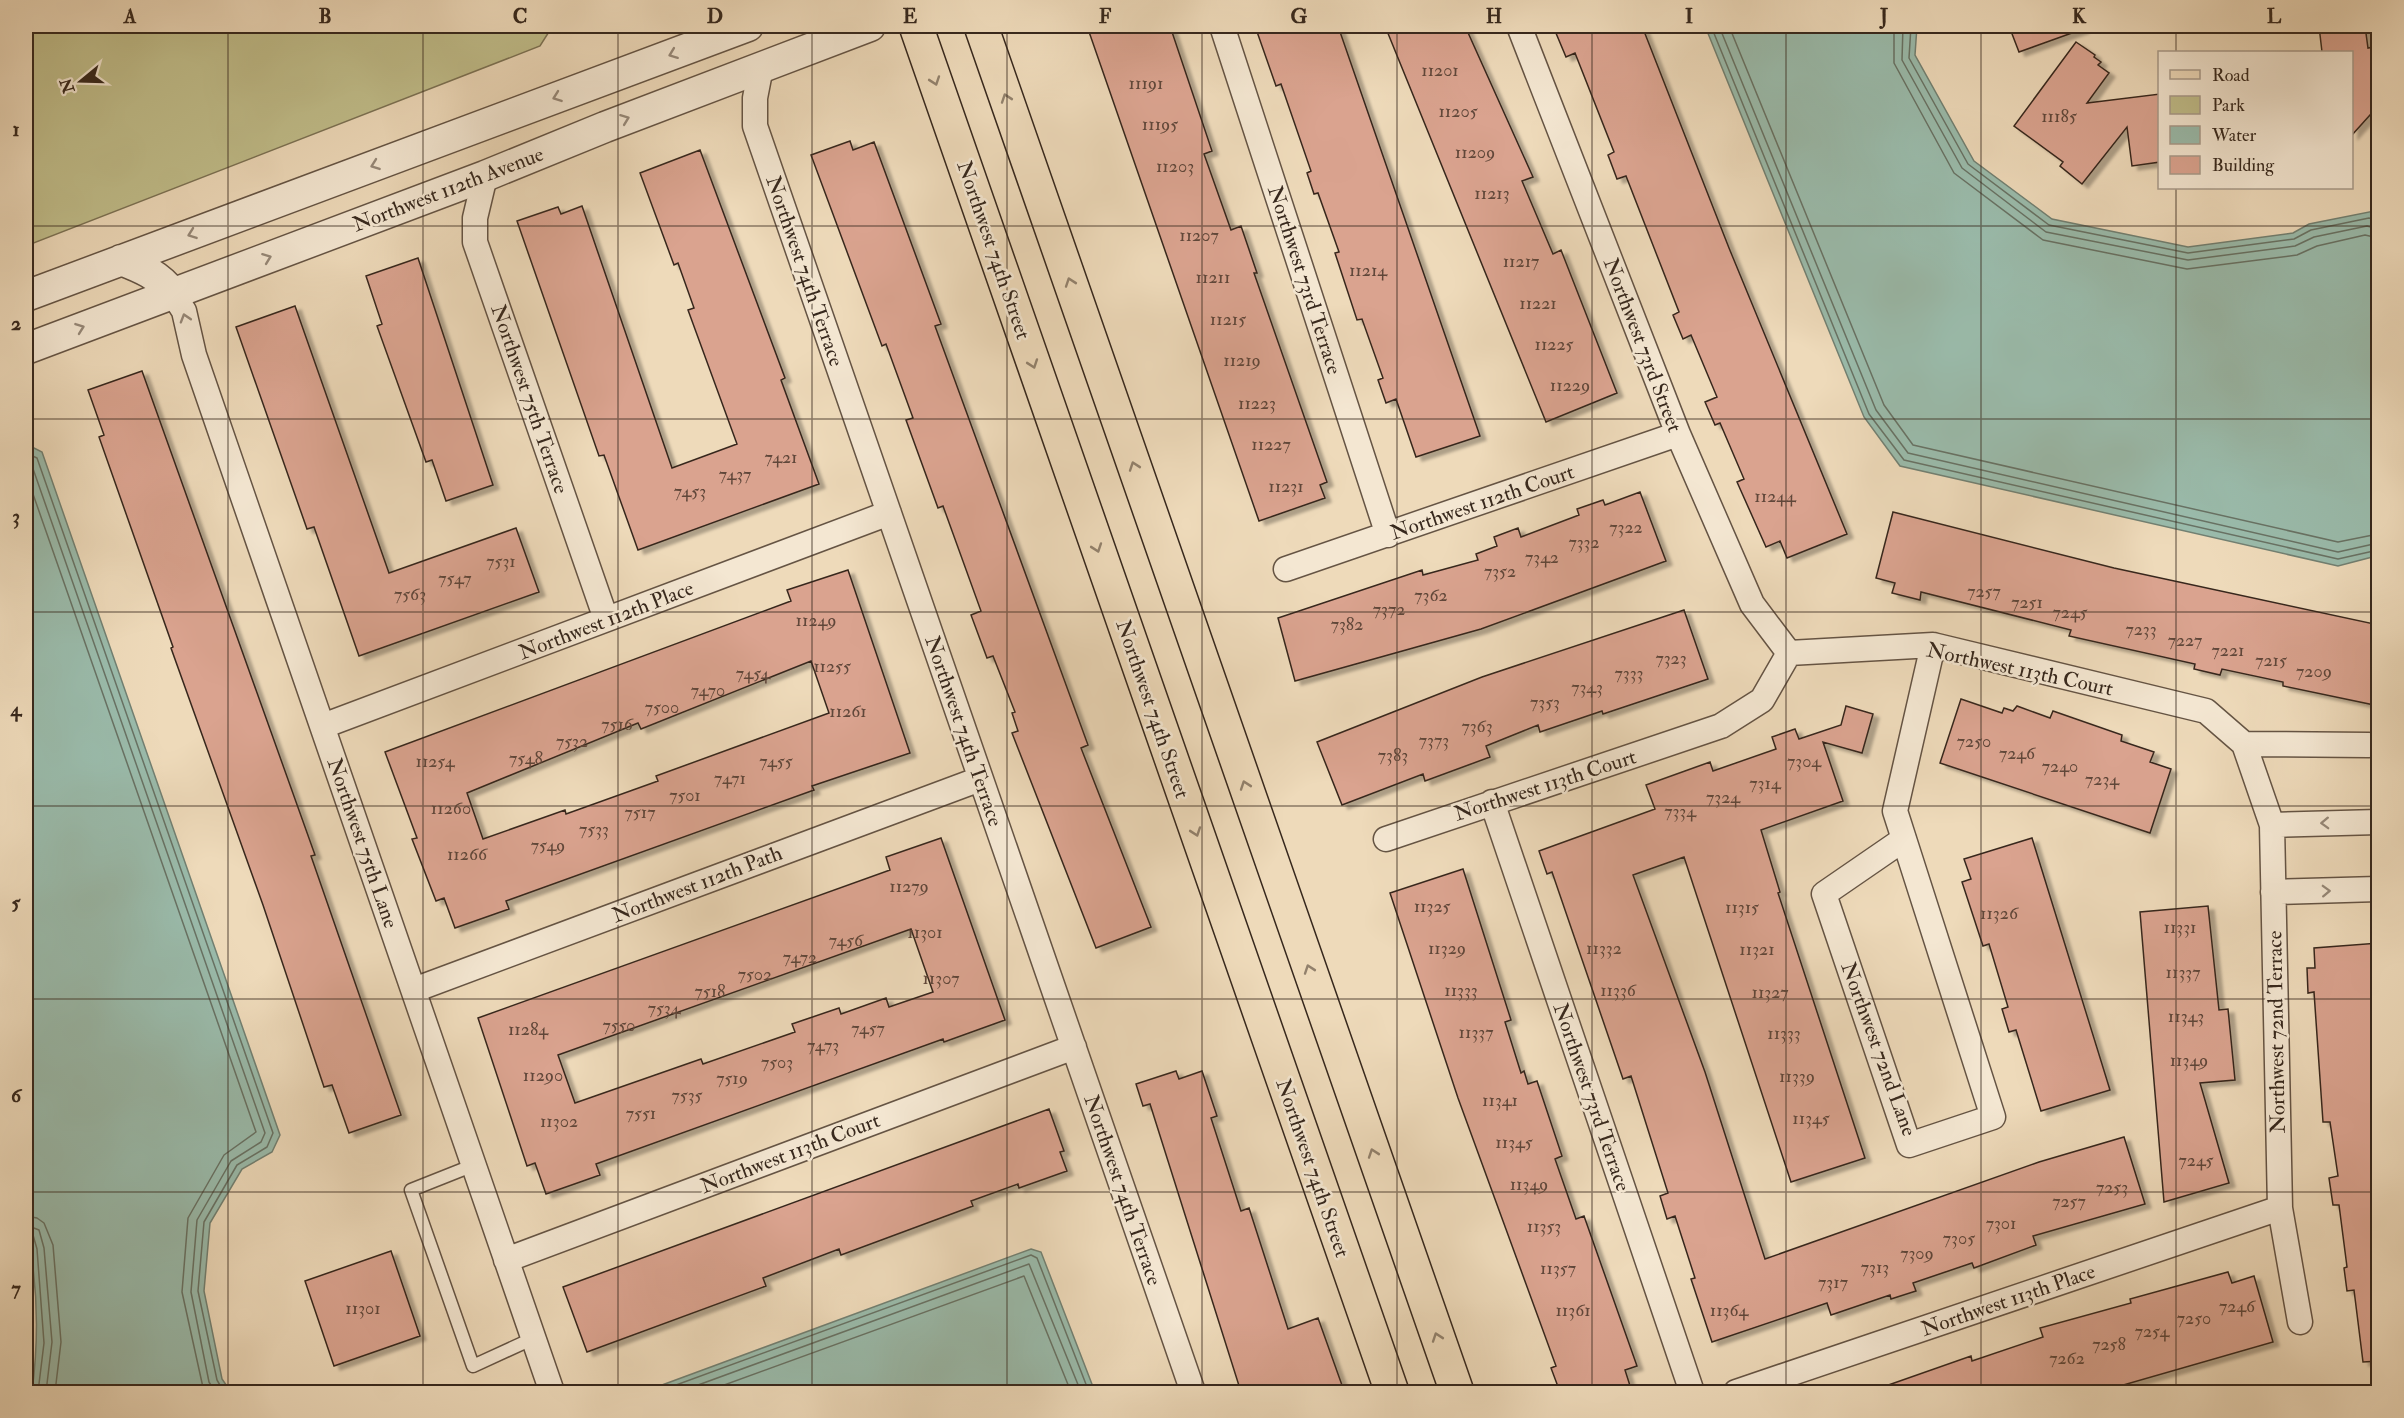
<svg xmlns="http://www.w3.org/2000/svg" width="2404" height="1418" font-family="'IM FELL Double Pica',serif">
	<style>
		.green { fill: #c0bd8a; stroke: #7c7254; stroke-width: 1.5 }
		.water { fill: #9abbab; stroke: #728072; stroke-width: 1.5 }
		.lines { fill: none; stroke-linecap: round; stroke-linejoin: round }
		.shore { stroke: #687264; stroke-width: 1.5 }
		.building { fill: #daa38f; stroke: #37281d; stroke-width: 1.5; fill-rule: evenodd; filter: url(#shadow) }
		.service-casing { stroke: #655444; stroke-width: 15 }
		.minor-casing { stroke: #655444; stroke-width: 27 }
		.tertiary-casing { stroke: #655444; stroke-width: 33 }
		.primary-casing { stroke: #37281d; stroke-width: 36 }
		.service { stroke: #f4e7d2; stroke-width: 12 }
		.minor { stroke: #f4e7d2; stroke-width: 24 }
		.tertiary { stroke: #f4e7d2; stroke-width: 30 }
		.primary { stroke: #eedaba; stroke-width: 33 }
		.oneway { stroke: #968878 }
		.oneway2 { stroke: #92816c }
		.grid { fill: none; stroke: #37281d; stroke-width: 1.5; stroke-opacity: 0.55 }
		.labels { text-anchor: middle; stroke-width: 5; stroke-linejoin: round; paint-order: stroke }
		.number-label { font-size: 18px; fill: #60473a }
		.street-label { font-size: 21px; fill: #37281d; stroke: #f4e7d2 }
		.neatline { fill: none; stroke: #37281d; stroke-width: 2 }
		.grid-label { font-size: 20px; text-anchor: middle; font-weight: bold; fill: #37281d }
	</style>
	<defs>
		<filter id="shadow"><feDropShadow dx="6" dy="4" stdDeviation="1.5" flood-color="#0004"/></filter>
	</defs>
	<rect width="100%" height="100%" fill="#eedaba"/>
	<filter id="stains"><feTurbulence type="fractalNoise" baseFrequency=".00333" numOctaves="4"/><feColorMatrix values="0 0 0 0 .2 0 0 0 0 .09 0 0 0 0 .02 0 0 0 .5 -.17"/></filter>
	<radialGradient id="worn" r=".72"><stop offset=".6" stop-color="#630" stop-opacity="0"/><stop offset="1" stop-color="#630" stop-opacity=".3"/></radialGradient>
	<path class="green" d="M26,26H551L552,27L540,46L26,246Z"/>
	<path class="water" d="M1705,26H1917L1915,55L1974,161L2052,219L2188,247L2293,233L2309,224L2374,211L2378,220V553L2376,556L2338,566L1900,466L1864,417Z
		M30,446L42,452L280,1135L272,1152L242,1169L210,1223L204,1291L222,1379L231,1392H32C39,1338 38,1281 26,1227V448Z
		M1031,1249L1041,1252L1095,1392H643Z"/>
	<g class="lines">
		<path class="shore" d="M1711,26L1869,414L1904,460L2338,559L2378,550
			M1719,26L1876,410L1908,453L2338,552L2378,543
			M1729,26L1884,405L1913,445L2338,542L2378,534
			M1894,26V63L1954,173L2043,240L2187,269L2297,255L2317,246L2365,235L2378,238
			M1903,26L1902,60L1962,168L2046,232L2188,260L2295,246L2314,237L2367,226L2378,229
			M1911,26L1909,58L1968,164L2049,225L2188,253L2294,239L2311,230L2369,218L2378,221
			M26,453L37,458L273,1133L267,1147L237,1165L204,1222L198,1291L217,1380L224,1392
			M26,460L31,463L265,1133L261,1142L231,1161L197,1220L191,1292L209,1382L215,1392
			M26,474L256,1132L224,1155L188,1218L182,1292L204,1392
			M26,1216L37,1218L44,1223L53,1245L61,1342L55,1392
			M26,1225L39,1230L44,1248L52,1342L46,1392
			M26,1232L33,1235L37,1249L44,1343L38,1392
			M657,1392L1031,1255L1037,1258L1089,1392
			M679,1392L1029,1264L1081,1392
			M705,1392L1024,1276L1071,1392"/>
	</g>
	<path class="building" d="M1087,26H1170L1212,151L1204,154L1231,230L1241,226L1257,273H1254L1327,482L1320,485L1325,498L1259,521Z
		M1255,26H1338L1480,436L1416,457L1396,399L1386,403L1378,380L1383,378L1362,319L1357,320L1335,253L1339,252L1318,193L1314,194L1307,173L1311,171L1281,84L1276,86Z
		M1385,26H1465L1533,177L1522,181L1553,254L1561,250L1617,393L1546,422Z
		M1553,26H1642L1729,248L1847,534L1787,558L1780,541L1766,547L1737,482L1744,479L1720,423L1715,425L1705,402L1717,397L1691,335L1683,339L1673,315L1679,312L1626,176L1617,179L1608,155L1614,152L1575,53L1566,57Z
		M2009,26H2082L2083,29L2019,52Z
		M2319,26H2365L2368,48L2379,46V105L2352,135V52H2322Z
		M2076,42L2095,55L2094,57L2101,62L2098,65L2109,73L2087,103L2160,94V162L2132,166L2127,127L2082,184L2060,166L2063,162L2014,126Z
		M850,141L853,150L874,142L941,324L935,326L1088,745L1081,748L1151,927L1096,948L1012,733L1018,731L1012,713L1015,712L993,656L987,658L971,615L981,611L943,506L938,508L906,420L913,418L886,344L882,346L811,155Z
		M700,150L785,378L781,380L819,484L638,550L604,455L599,456L517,221L558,207L561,214L582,206L672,468L737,444L688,310L694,308L678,263L674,265L640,173Z
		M418,258L493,485L446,501L432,460L426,462L377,326L382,324L366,276Z
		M295,306L389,573L516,528L539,592L359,656L314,527L307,529L236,327Z
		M142,371L315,855L311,856L401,1115L349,1133L332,1085L324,1087L263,905L171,648L173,647L99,437L104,435L88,390Z
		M1640,492L1666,561L1481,629L1295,681L1278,618L1422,570L1423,575L1478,560L1476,554L1497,546L1494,537L1518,528L1521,537L1579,515L1577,509L1603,500L1605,505Z
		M1893,512L2114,568L2379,625V706L2283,686V682L2222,669L2220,675L2194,669L2195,664L2069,636L2071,630L1921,592L1920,600L1892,593L1895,583L1876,578Z
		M848,570L910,753L812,786L814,790L506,901L509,909L455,928L444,898L436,901L412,839L417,838L385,752L791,601L787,590ZM811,661L829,713L656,776L658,781L566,814L565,810L483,839L467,793L638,723L641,729Z
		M1684,610L1708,679L1603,714L1602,711L1540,732L1538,725L1486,746L1490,757L1425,781L1423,774L1342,805L1317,742L1482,677Z
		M1961,699L2002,713L2004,708L2013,711L2017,706L2050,718L2053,711L2122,735L2121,741L2154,752L2150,762L2171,769L2150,833L1940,763Z
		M1846,706L1873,714L1862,753L1823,742L1843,801L1761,830L1780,892L1778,893L1865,1158L1791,1182L1684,857L1633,875L1705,1072L1765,1259L2039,1162L2124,1137L2145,1204L2033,1236L2036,1245L1974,1268L1972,1263L1913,1283L1916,1291L1891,1299L1890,1295L1831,1315L1827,1303L1712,1342L1691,1279L1695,1278L1675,1216L1667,1219L1660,1196L1668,1193L1631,1076L1623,1079L1552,872L1547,874L1539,851L1655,809L1646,785L1710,762L1713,771L1776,749L1772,737L1795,729L1799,739L1841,725Z
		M941,838L1005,1020L944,1042L943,1039L596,1164L600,1175L546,1194L535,1163L527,1166L478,1018L890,870L886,857ZM911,929L933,992L889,1007L886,998L841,1014L839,1008L792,1024L795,1032L703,1064L701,1059L575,1103L558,1055Z
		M2032,838L2110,1090L2041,1111L2016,1030L2009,1032L2002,1009L2008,1007L1989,944L1983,946L1962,882L1971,879L1964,859Z
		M1463,869L1511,1020L1505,1022L1521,1073L1524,1071L1528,1084L1537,1081L1562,1156L1555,1159L1576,1219L1584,1216L1637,1366L1625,1370L1632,1392H1560L1551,1368L1556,1366L1458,1098L1390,893Z
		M2208,906L2219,1010L2228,1009L2235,1080L2200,1083L2229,1183L2164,1202L2140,912Z
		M2379,943V1361L2363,1362L2354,1290L2347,1291L2344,1268L2347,1267L2339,1205H2333L2329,1178L2338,1176L2330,1122H2323L2314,992L2308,993L2307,968H2315L2314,948Z
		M1176,1071L1179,1079L1202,1071L1217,1116L1211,1118L1241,1211L1249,1208L1288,1329L1318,1318L1343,1388L1328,1392H1241L1150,1104L1143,1106L1136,1084Z
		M1049,1109L1064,1151L1060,1152L1067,1171L1019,1188L1018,1184L971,1201L973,1206L841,1255L839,1249L763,1278L766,1286L587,1352L563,1287Z
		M391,1251L420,1336L334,1366L305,1281Z
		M2228,1272L2232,1283L2254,1276L2273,1342L2099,1392H1878L1877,1389L1971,1356L1972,1361L2043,1337L2040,1328L2131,1303L2130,1299Z"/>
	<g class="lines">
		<g class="service-casing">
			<path id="service" d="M474,1165L411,1190L473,1366L534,1338"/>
		</g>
		<g class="minor-casing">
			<path id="minor" d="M1222,26L1388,535
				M1519,26L1678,434L1752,604L1789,653
				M761,67L755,98V126L1193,1392
				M485,176L475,218V242L606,619
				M173,294L184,311L194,355L552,1392
				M1286,569L1678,434
				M1789,653L1933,645L2206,711L2244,744L2369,745
				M323,726L889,513
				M2244,744L2272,825L2280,1208L2300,1322
				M1492,802L1692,1392
				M2272,825L2378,822
				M1386,839L1721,726L1762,700L1789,653
				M1904,839L1824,894L1909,1145L1993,1117L1904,839L1895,811L1933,645
				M2273,892L2378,889
				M414,990L980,779
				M506,1260L1074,1047
				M1736,1392L2280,1208"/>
		</g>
		<g class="tertiary-casing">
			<path id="tertiary" d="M121,260C142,268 159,275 173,294
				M26,296L748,26
				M26,349L485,176L605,127L870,26"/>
		</g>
		<g class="primary-casing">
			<path id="primary" d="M916,26L1392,1392
				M981,26L1457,1392"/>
		</g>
		<use href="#service" class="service"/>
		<use href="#minor" class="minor"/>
		<use href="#tertiary" class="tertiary"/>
		<use href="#primary" class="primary"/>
	</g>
	<defs><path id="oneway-chevron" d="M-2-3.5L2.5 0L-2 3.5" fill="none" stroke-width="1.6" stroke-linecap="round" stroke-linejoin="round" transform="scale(1.5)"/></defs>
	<g class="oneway">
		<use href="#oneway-chevron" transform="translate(673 54) rotate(159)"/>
		<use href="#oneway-chevron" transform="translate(557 97) rotate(160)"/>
		<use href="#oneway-chevron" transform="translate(625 119) rotate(-21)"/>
		<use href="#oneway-chevron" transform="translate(375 165) rotate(160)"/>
		<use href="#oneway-chevron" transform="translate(192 234) rotate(160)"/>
		<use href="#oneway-chevron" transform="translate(267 258) rotate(-21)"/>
		<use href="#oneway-chevron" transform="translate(185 318) rotate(-107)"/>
		<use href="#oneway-chevron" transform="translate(80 328) rotate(-20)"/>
		<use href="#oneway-chevron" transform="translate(2325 823) rotate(178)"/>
		<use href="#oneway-chevron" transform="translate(2326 891) rotate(-2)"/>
	</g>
	<g class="oneway2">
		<use href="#oneway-chevron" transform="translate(935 81) rotate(71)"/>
		<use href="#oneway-chevron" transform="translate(1006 98) rotate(-109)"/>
		<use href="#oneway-chevron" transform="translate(1070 282) rotate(-109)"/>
		<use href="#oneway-chevron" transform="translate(1033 364) rotate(71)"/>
		<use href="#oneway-chevron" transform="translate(1134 466) rotate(-109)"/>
		<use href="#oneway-chevron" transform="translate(1097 548) rotate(71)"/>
		<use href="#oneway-chevron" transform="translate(1245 785) rotate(-109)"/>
		<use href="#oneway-chevron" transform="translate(1196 832) rotate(71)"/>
		<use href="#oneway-chevron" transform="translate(1309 969) rotate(-109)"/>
		<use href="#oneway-chevron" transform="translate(1373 1153) rotate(-109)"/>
		<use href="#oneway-chevron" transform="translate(1437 1337) rotate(-109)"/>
	</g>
	<path class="grid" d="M228,26V1392M423,26V1392M618,26V1392M812,26V1392M1007,26V1392M1202,26V1392M1397,26V1392M1592,26V1392M1786,26V1392M1981,26V1392M2176,26V52M2176,188V1392M26,226H2378M26,419H2378M26,612H2378M26,806H2378M26,999H2378M26,1192H2378"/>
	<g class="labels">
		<g class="number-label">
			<text x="1440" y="76">11201</text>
			<text x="1146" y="89">11191</text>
			<text x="1458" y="117">11205</text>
			<text x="2059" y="122">11185</text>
			<text x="1160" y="130">11195</text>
			<text x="1475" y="158">11209</text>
			<text x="1175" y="172">11203</text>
			<text x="1492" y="199">11213</text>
			<text x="1199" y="241">11207</text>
			<text x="1521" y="267">11217</text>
			<text x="1368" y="276">11214</text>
			<text x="1213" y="283">11211</text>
			<text x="1538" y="309">11221</text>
			<text x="1228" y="325">11215</text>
			<text x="1554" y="350">11225</text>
			<text x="1242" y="366">11219</text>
			<text x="1570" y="391">11229</text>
			<text x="1257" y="409">11223</text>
			<text x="1271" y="450">11227</text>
			<text x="781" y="463">7421</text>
			<text x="735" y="480">7437</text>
			<text x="1286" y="492">11231</text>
			<text x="690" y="497">7453</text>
			<text x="1775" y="502">11244</text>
			<text x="1626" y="533">7322</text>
			<text x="1584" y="548">7332</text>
			<text x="1542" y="563">7342</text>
			<text x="501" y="567">7531</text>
			<text x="1500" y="577">7352</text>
			<text x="455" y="584">7547</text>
			<text x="1984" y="597">7257</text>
			<text x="410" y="600">7563</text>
			<text x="1431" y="601">7362</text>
			<text x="2027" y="608">7251</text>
			<text x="1389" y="615">7372</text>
			<text x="2070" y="618">7245</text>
			<text x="816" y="626">11249</text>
			<text x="1347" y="630">7382</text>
			<text x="2141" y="635">7233</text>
			<text x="2185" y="646">7227</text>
			<text x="2228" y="656">7221</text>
			<text x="1671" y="664">7323</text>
			<text x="2271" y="666">7215</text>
			<text x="832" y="672">11255</text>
			<text x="2314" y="677">7209</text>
			<text x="753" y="679">7454</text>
			<text x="1629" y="679">7333</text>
			<text x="1587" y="693">7343</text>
			<text x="708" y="696">7470</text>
			<text x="1545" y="708">7353</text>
			<text x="662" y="713">7500</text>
			<text x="848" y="717">11261</text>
			<text x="617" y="730">7516</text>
			<text x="1477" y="732">7363</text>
			<text x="1434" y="746">7373</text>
			<text x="572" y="747">7532</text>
			<text x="1974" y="747">7250</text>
			<text x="2017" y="759">7246</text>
			<text x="1393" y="761">7383</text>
			<text x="526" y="764">7548</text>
			<text x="435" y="767">11254</text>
			<text x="776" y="767">7455</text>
			<text x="1804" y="767">7304</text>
			<text x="2060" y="772">7240</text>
			<text x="730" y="784">7471</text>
			<text x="2102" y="785">7234</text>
			<text x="1765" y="789">7314</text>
			<text x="685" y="801">7501</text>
			<text x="1723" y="803">7324</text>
			<text x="451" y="814">11260</text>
			<text x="1680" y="817">7334</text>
			<text x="640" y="818">7517</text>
			<text x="594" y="835">7533</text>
			<text x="548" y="851">7549</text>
			<text x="467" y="860">11266</text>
			<text x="909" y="892">11279</text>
			<text x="1432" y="912">11325</text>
			<text x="1742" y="913">11315</text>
			<text x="1999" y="919">11326</text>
			<text x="2180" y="933">11331</text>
			<text x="925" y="938">11301</text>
			<text x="846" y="946">7456</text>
			<text x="1447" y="954">11329</text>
			<text x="1604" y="954">11332</text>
			<text x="1757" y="955">11321</text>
			<text x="800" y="963">7472</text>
			<text x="2183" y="978">11337</text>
			<text x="755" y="980">7502</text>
			<text x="941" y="984">11307</text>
			<text x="1461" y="996">11333</text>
			<text x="1618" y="996">11336</text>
			<text x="710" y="997">7518</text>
			<text x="1770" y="998">11327</text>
			<text x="664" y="1014">7534</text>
			<text x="2186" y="1022">11343</text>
			<text x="619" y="1031">7550</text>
			<text x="868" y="1034">7457</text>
			<text x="528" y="1035">11284</text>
			<text x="1476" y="1038">11337</text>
			<text x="1784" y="1039">11333</text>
			<text x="823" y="1051">7473</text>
			<text x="2189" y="1066">11349</text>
			<text x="777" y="1068">7503</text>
			<text x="543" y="1081">11290</text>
			<text x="1797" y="1082">11339</text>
			<text x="732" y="1084">7519</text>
			<text x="687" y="1101">7535</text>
			<text x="1500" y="1106">11341</text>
			<text x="641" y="1119">7551</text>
			<text x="1811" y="1124">11345</text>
			<text x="559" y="1127">11302</text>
			<text x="1514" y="1148">11345</text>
			<text x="2196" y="1166">7245</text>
			<text x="1529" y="1190">11349</text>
			<text x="2112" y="1193">7253</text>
			<text x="2069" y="1207">7257</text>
			<text x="2001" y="1229">7301</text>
			<text x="1544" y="1232">11353</text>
			<text x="1959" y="1244">7305</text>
			<text x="1917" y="1259">7309</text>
			<text x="1875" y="1273">7313</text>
			<text x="1558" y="1274">11357</text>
			<text x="1833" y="1288">7317</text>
			<text x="2237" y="1312">7246</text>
			<text x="363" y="1314">11301</text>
			<text x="1573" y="1316">11361</text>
			<text x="1729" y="1316">11364</text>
			<text x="2194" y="1324">7250</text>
			<text x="2152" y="1337">7254</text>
			<text x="2109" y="1350">7258</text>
			<text x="2067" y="1364">7262</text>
		</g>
		<g class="street-label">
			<text transform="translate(448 189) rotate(-21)" y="7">Northwest 112th Avenue</text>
			<text transform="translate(994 250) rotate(71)" y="7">Northwest 74th Street</text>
			<text transform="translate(805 271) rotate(71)" y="7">Northwest 74th Terrace</text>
			<text transform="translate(1305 280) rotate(72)" y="7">Northwest 73rd Terrace</text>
			<text transform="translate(1643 345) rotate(69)" y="7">Northwest 73rd Street</text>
			<text transform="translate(530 399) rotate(71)" y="7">Northwest 75th Terrace</text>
			<text transform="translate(1482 502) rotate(-19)" y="7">Northwest 112th Court</text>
			<text transform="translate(606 620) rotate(-21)" y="7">Northwest 112th Place</text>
			<text transform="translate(2020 669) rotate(12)" y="7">Northwest 113th Court</text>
			<text transform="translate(1153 709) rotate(71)" y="7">Northwest 74th Street</text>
			<text transform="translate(964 731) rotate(71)" y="7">Northwest 74th Terrace</text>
			<text transform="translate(1545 785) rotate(-18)" y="7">Northwest 113th Court</text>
			<text transform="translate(363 843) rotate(71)" y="7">Northwest 75th Lane</text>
			<text transform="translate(697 884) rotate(-21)" y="7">Northwest 112th Path</text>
			<text transform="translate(2276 1032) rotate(-91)" y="7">Northwest 72nd Terrace</text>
			<text transform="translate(1879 1049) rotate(70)" y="7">Northwest 72nd Lane</text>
			<text transform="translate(1592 1097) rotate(71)" y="7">Northwest 73rd Terrace</text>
			<text transform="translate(790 1153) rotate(-21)" y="7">Northwest 113th Court</text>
			<text transform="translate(1313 1168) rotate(71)" y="7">Northwest 74th Street</text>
			<text transform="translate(1123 1190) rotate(71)" y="7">Northwest 74th Terrace</text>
			<text transform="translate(2008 1300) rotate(-19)" y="7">Northwest 113th Place</text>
		</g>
	</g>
	<rect width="2404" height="1418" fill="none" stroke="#eedaba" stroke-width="66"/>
	<rect x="2158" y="51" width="195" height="138" fill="#f4e7d2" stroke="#a89b8a" stroke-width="1.5"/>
	<rect x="2170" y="70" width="30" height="9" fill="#eedaba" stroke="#a89b8a" stroke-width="1.5"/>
	<text x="2212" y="81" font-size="18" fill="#37281d">Road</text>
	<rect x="2170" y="96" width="30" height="18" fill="#c0bd8a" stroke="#a89b8a" stroke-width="1.5"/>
	<text x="2212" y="111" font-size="18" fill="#37281d">Park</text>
	<rect x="2170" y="126" width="30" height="18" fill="#9abbab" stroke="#a89b8a" stroke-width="1.5"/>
	<text x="2212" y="141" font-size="18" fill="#37281d">Water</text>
	<rect x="2170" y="156" width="30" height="18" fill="#daa38f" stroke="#a89b8a" stroke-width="1.5"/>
	<text x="2212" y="171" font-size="18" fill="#37281d">Building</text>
	<g transform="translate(81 81) rotate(251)" stroke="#f4e7d2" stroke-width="4.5" paint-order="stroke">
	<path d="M0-4.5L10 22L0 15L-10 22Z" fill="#37281d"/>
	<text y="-9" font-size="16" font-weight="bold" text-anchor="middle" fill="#37281d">N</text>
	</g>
	<rect x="33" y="33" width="2338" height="1352" class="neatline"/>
	<g class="grid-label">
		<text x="130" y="23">A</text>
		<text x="325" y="23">B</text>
		<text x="520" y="23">C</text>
		<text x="715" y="23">D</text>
		<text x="910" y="23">E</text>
		<text x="1105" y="23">F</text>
		<text x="1299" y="23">G</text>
		<text x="1494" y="23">H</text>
		<text x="1689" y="23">I</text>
		<text x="1884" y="23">J</text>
		<text x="2079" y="23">K</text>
		<text x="2274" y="23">L</text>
		<text x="16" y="136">1</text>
		<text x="16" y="330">2</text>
		<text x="16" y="523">3</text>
		<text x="16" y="716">4</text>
		<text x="16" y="909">5</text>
		<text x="16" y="1102">6</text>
		<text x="16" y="1295">7</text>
	</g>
	<rect width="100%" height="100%" filter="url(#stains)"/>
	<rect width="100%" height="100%" fill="url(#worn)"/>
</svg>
